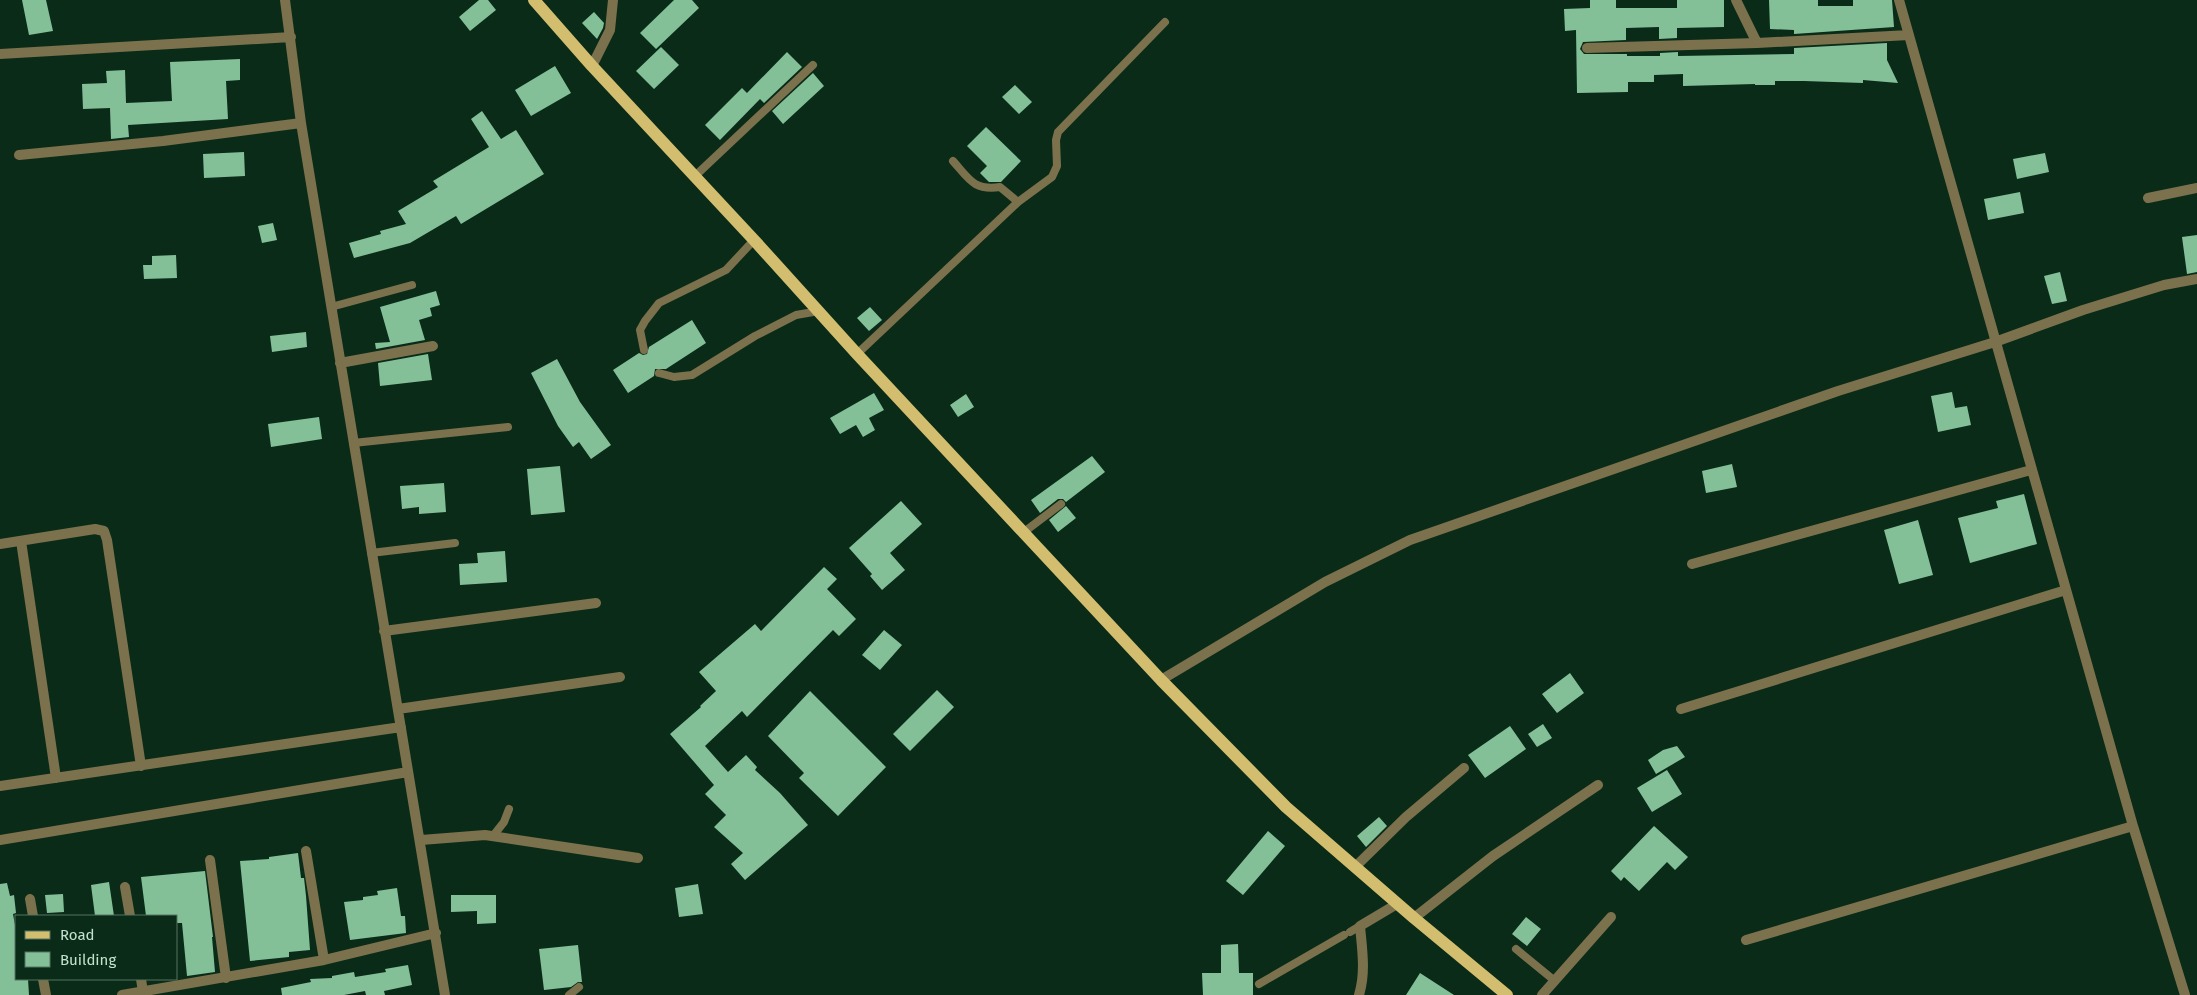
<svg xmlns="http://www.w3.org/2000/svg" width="2197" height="995" font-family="'Fira Sans',sans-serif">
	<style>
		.building { fill: #83c098 }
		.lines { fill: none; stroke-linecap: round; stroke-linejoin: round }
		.service { stroke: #7b714c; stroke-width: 8 }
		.minor { stroke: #7b714c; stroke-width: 10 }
		.primary { stroke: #d3be6f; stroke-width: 12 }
	</style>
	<rect width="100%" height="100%" fill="#0b2b19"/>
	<path class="building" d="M22,0H46L53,31L29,35Z
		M479,0H488L496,10L470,31L459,17Z
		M674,0H692L699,8L656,49L640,33Z
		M1590,0H1616V8H1677V0H1724V27L1677,28V38L1659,39V27L1626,28V40L1583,42L1580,49L1584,54H1627V56H1660V53L1678,52V56L1794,54V48L1887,43V60L1898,83L1863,80V83L1804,81H1775V85H1755V84L1683,86V74L1654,75V82H1628V92L1577,93L1576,30L1565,31L1564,9L1590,8Z
		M1769,0H1818V6H1853V0H1892L1894,27L1794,34V30L1770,29Z
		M594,12L604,23L603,28L597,39L582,23Z
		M661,47L679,65L654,89L636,71Z
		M787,52L802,67L764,103L760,99L720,140L705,125L742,88L747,93Z
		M240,59V80L226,81L228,119L128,125L129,137L111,139L110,108L83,109L82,84L107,83L106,71L125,70L126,103L172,101L170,62Z
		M555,66L571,93L531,116L515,90Z
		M813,73L824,86L783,124L772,111Z
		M1015,85L1032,102L1019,114L1002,97Z
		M482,111L501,139L516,130L544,174L461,224L456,216L410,243L354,258L349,243L381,234L380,231L406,224L398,211L438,187L433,181L489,147L471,119Z
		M986,127L1021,161L1001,182H989L980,173L987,166L967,146Z
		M244,152L245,176L204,178L203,154Z
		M2045,153L2049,172L2017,179L2013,159Z
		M2020,192L2024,213L1988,220L1984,199Z
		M273,223L277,240L262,243L258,226Z
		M2197,235V272L2187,274L2182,237Z
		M176,255L177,278L144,279L143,265H152V256Z
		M2060,272L2067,301L2052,304L2044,276Z
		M436,291L440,305L430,308L432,316L419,320L425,340L376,349L375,343L390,342L380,307Z
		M870,307L882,320L869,331L857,318Z
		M692,320L706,343L666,369H655L654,376L628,393L613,370L639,353L643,355L647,354L649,347Z
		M306,332L307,347L272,352L270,336Z
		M428,354L432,380L380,386L378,363Z
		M557,359L580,402L611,445L591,459L579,442L573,447L558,426L531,373Z
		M1952,392L1955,408L1967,406L1971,425L1938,432L1931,396Z
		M874,393L884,410L869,418L875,430L863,437L856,425L840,434L830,418Z
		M966,394L974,407L958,417L950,405Z
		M319,417L322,439L271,447L268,424Z
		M1092,456L1105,472L1066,502L1063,499H1058L1040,513L1031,500Z
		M1732,464L1737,487L1706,493L1702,471Z
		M560,466L565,512L531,515L527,469Z
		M444,483L446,512L419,514V507L402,509L400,486Z
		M2024,494L2037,544L1970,563L1958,518L1998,508L1996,501Z
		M901,501L922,524L890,553L905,570L882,590L870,576L872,574L849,548Z
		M1066,506L1076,518L1058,532L1049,520Z
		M1918,520L1933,575L1899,584L1884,530Z
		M505,551L507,582L460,585L459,564L478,563L477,553Z
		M824,567L837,579L827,589L856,619L839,636L833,630L747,717L742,711L705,746L728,772L746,755L757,767L755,770L780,793L808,825L745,880L731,864L743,853L714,827L726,815L705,794L714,785L670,734L701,707L700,706L716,691L699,672L755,624L761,631Z
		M884,630L902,645L880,670L862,655Z
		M1570,673L1584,693L1557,713L1542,694Z
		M937,690L954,707L910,751L893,734Z
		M810,691L886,767L838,816L799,778L804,773L768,736Z
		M1543,724L1552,738L1537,747L1528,734Z
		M1510,726L1526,749L1485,778L1468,755Z
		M1677,746L1685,757L1656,774L1648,760L1663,750Z
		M1667,770L1682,794L1652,812L1637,788Z
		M1379,817L1387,826L1366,847L1357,836Z
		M1654,826L1688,857L1675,870L1667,862L1639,891L1624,877L1621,881L1611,871Z
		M1268,831L1285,846L1243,895L1226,881Z
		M298,853L301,878H304L306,896L310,950L289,952V957L250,961L240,861L269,859V857Z
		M205,871L213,937H212L215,972L187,976L182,923H176V916H146L141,877Z
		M109,882L114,916H95L91,885Z
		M7,883L10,896L14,895L16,913L13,914L16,931V979H28L29,995H0V884Z
		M698,884L703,914L679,917L675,888Z
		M397,888L401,916H405L406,933L350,940L344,902L363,900V897L378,895L377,891Z
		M63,894L64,912L47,913L45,895Z
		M451,895H496V923L477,924V911L451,912Z
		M1526,917L1541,929L1527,946L1512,934Z
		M1238,944L1239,973H1253V995H1203L1202,973H1221V945Z
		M578,945L582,982H578L571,987L544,990L539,949Z
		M408,965L412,985L384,991L385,995H366L365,991L344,995H282L281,988L311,982L310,979L332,978V976L354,972L355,977L386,972L385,969Z
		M1420,973L1454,995H1406Z"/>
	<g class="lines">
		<path class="service" d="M953,161C969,179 974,191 1000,187L1018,202
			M695,176L813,65
			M331,307L412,285
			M644,350L640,330L645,321L659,303L726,270L754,240
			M857,354L1018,202L1052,177L1057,166L1056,140L1058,132L1165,22
			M659,373L674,377L692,375L755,336L796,315L819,311
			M353,443L508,427
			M1024,532L1061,504
			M371,553L455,543
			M493,836L504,822L509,809
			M1350,932L1360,926
			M1516,949L1555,981
			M1259,984L1344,935
			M569,995L579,987"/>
		<path class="minor" d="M285,0L301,123L445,995
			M1736,0L1757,43
			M1899,0L2133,826L2185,995
			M1587,48L1757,43L1909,35
			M0,54L291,37
			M592,66L610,30L613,0
			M19,155L163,141L301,123
			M2148,198L2197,188
			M340,363L433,346
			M21,541L56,778
			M0,544L95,529L104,531L107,540L141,766
			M1692,564L2031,470
			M384,631L596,603
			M1161,680L1325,582L1410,540L1838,391L1995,342L2083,310L2164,285L2197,279
			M398,709L620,677
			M1681,709L2066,590
			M0,786L401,727
			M0,840L408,772
			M421,840L485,835L638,858
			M306,851L324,960
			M210,860L226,978
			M1355,867L1406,817L1464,768
			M125,887L130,916
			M30,899L33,916
			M1414,918L1493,856L1598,785
			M1746,940L2133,826
			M43,979L46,995
			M141,979L143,992
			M122,995L324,960L436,933
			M1359,995C1366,972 1362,949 1360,926L1397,904
			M1542,995L1611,917"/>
		<path class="primary" d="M534,0L592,66L754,240L857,354L1161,680L1286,807L1414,918L1507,995"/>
	</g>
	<rect x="15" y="915" width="162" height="65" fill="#0b2b19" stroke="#557561"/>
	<rect x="25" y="931" width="25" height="8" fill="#d3be6f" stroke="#557561"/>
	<text x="60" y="940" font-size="15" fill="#c4e3cd">Road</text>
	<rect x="25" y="952" width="25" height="15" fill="#83c098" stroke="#557561"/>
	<text x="60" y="965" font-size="15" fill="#c4e3cd">Building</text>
</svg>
